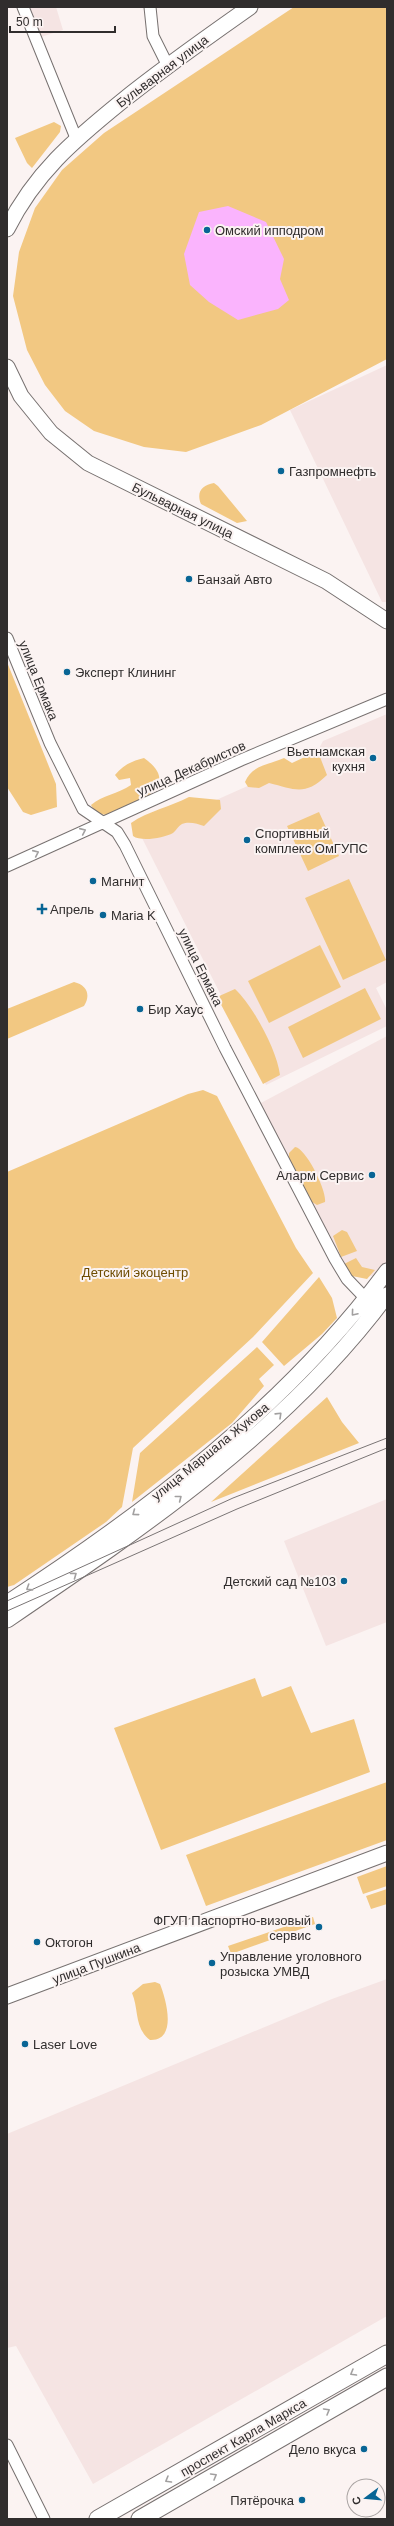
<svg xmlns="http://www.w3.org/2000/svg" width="394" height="2526" font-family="Helvetica,sans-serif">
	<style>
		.built { fill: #f5e4e3 }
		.green { fill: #f2c882 }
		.water { fill: #fab4fd }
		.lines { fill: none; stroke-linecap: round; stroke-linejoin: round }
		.street-casing { stroke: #777170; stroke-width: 13 }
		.secondary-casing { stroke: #777170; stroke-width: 17 }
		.primary-casing { stroke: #777170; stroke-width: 19 }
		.street { stroke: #fff; stroke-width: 11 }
		.secondary { stroke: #fff; stroke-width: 15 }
		.primary { stroke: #fff; stroke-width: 17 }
		.tram { stroke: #7a7575; stroke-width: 1 }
		.oneway { stroke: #a2a0a0 }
		.poi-dot { fill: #086595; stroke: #fbf3f2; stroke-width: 1.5 }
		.labels { text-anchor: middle; stroke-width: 4; stroke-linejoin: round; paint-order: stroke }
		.street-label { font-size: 13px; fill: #302d2d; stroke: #fbf3f2 }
		.poi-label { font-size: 13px; fill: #302d2d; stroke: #fbf3f2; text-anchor: start }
		.park-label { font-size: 13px; fill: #6e4c00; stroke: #fbf3f2 }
	</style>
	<rect width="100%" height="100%" fill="#fbf3f2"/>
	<path class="built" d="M30,7H56L63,30L41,37Z
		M387,365V602H382L290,410Z
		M387,714V982L376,988L387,1010V1026L266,1085L140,834L315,756L323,741Z
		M387,1036V1261L373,1276L356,1277L347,1267L259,1104Z
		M387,1499V1622L326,1646L284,1541Z
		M387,1979V2316L93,2484L16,2346L7,2348V2134L332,1999Z"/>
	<path class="green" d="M294,7H387V359L261,425L186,452L144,447L94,431L65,411L45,385L27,350L13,296L19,252L35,208L62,170L104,133Z
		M54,122L61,126L60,132L32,168L27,163L15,138Z
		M214,483L218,486L247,521L237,523L201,504C196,492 202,485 214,483Z
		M7,662L56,784L57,807L31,815L23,812L7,787Z
		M309,755L320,757L327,775C304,797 295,789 269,783L259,788L248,787L245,782C252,765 268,765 284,758L292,763Z
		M144,758C176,781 152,796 128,806C122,809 114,815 108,815C104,815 99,813 95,812L91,805C102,795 118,794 131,785L130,778L119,780L115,775C123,765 132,761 144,758Z
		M189,797L220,800L221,809L204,826C198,824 189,821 182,824C178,826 176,831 173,833C164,838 141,842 133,836L131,823C148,811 170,807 189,797Z
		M319,812L339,856L308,871L287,826Z
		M349,879L386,960L343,980L305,898Z
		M320,945L341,987L269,1023L248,981Z
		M74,982C87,985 91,995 84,1006L7,1039V1009Z
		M365,988L381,1019L303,1058L288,1027Z
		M235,989C253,1006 277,1050 280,1075L263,1084L217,997Z
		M203,1090L217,1096L296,1248L313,1273L253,1337L133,1448L122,1507L106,1522L14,1585L7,1587V1172L188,1094Z
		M295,1147C306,1148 327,1191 325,1202L317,1205L312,1202L289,1158V1153Z
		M342,1230L347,1232L357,1251L341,1257L333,1236Z
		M356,1258L362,1267L375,1270L367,1279L352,1276L344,1264Z
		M319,1277L332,1298L337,1318L322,1334L284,1366L262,1342Z
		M257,1347L274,1365L259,1379L264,1386L232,1423L132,1502L140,1453Z
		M327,1397L342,1422L359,1443L211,1502Z
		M255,1678L262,1697L291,1686L311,1733L354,1719L370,1772L161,1850L114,1728Z
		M387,1782V1840L206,1906L186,1855Z
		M387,1866V1886L363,1894L357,1877Z
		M387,1889V1904L371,1909L366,1896Z
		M313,1917L315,1924L231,1954L228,1946Z
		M155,1982L160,1984C166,1999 178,2041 150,2040C134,2028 139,2009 132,1993L143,1984Z"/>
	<path class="water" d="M228,206L266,222L284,259L280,279L289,300L278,309L238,320L209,302L190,285L184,254L199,212Z"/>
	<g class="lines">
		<g class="street-casing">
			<path id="street" d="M23,7L76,138
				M150,7L153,36L167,64
				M7,638L50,743L83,809L117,832L125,845L225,1048L335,1259L347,1279L370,1303
				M7,866L241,760L387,699
				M7,2445L44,2519"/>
		</g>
		<g class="secondary-casing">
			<path id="secondary" d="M7,229C35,173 73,141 121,102C163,68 206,38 250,7
				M7,367L21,396L51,433L88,463L326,581L387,621
				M7,1603C148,1511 286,1407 387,1271
				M7,1620C144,1527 287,1430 387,1295
				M7,1996L387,1853"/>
		</g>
		<g class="primary-casing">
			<path id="primary" d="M98,2519L387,2354
				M140,2519L387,2377"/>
		</g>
		<use href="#street" class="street"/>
		<use href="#secondary" class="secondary"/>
		<use href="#primary" class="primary"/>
		<path class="tram" d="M7,1601L233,1498L387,1438
			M7,1611L237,1509L387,1448"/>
	</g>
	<defs><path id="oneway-chevron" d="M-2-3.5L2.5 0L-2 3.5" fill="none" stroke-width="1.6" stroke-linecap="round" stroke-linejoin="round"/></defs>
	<g class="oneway">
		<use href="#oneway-chevron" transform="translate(83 831) rotate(-24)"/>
		<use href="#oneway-chevron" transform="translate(36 853) rotate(-24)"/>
		<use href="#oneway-chevron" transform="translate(354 1313) rotate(130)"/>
		<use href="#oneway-chevron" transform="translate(279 1415) rotate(-44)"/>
		<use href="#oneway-chevron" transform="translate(179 1498) rotate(-38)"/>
		<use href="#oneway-chevron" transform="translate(135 1513) rotate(143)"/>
		<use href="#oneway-chevron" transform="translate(74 1575) rotate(-36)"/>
		<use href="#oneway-chevron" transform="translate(29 1588) rotate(147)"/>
		<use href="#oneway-chevron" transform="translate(353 2373) rotate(150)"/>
		<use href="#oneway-chevron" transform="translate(327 2411) rotate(-30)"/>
		<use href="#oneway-chevron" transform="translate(214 2476) rotate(-30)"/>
		<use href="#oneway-chevron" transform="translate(168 2480) rotate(150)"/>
	</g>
	<g class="poi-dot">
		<circle cx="207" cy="230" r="4"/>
		<circle cx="281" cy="471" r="4"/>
		<circle cx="189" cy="579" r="4"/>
		<circle cx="67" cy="672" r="4"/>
		<circle cx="373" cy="758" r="4"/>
		<circle cx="247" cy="840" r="4"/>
		<circle cx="93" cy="881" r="4"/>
		<path d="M40 903h4v4h4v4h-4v4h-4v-4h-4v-4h4z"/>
		<circle cx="103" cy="915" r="4"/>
		<circle cx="140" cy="1009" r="4"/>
		<circle cx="372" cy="1175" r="4"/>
		<circle cx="344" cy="1581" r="4"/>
		<circle cx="319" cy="1927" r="4"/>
		<circle cx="37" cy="1942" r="4"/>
		<circle cx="212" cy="1963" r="4"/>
		<circle cx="25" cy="2044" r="4"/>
		<circle cx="364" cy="2449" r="4"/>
		<circle cx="302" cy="2500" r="4"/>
	</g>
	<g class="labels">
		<g class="street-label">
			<text transform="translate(162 71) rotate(-37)" y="5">Бульварная улица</text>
			<text transform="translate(183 510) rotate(26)" y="5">Бульварная улица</text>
			<text transform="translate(39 680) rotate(68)" y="5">улица Ермака</text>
			<text transform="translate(191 768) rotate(-24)" y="5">улица Декабристов</text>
			<text transform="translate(201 967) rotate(64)" y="5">улица Ермака</text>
			<text transform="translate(210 1451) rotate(-39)" y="5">улица Маршала Жукова</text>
			<text transform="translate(96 1963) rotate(-21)" y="5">улица Пушкина</text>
			<text transform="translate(243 2437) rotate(-30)" y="5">проспект Карла Маркса</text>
		</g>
		<g class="poi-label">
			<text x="215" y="235">Омский ипподром</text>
			<text x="289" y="476">Газпромнефть</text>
			<text x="197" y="584">Банзай Авто</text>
			<text x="75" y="677">Эксперт Клининг</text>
			<text x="365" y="756" text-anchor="end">Вьетнамская<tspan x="365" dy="15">кухня</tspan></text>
			<text x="255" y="838">Спортивный<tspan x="255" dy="15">комплекс ОмГУПС</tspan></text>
			<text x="101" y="886">Магнит</text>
			<text x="50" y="914">Апрель</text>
			<text x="111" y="920">Maria K</text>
			<text x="148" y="1014">Бир Хаус</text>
			<text x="364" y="1180" text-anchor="end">Аларм Сервис</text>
			<text x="336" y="1586" text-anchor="end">Детский сад №103</text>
			<text x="311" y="1925" text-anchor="end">ФГУП Паспортно-визовый<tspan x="311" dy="15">сервис</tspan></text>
			<text x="45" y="1947">Октогон</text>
			<text x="220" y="1961">Управление уголовного<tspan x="220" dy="15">розыска УМВД</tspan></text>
			<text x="33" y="2049">Laser Love</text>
			<text x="356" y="2454" text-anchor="end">Дело вкуса</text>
			<text x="294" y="2505" text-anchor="end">Пятёрочка</text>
		</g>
		<g class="park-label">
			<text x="135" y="1277">Детский экоцентр</text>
		</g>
	</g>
	<rect width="394" height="2526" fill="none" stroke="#302d2d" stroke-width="16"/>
	<g transform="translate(366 2498) rotate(254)"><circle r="19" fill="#fbf3f2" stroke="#aaa4a3"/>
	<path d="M0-3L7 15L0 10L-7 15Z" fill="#086595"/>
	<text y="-6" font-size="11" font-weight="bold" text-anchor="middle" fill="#302d2d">С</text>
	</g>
	<path d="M10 26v6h105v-6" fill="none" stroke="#302d2d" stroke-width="2"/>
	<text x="16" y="26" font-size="12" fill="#302d2d" stroke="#fbf3f2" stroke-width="3" paint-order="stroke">50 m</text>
</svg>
